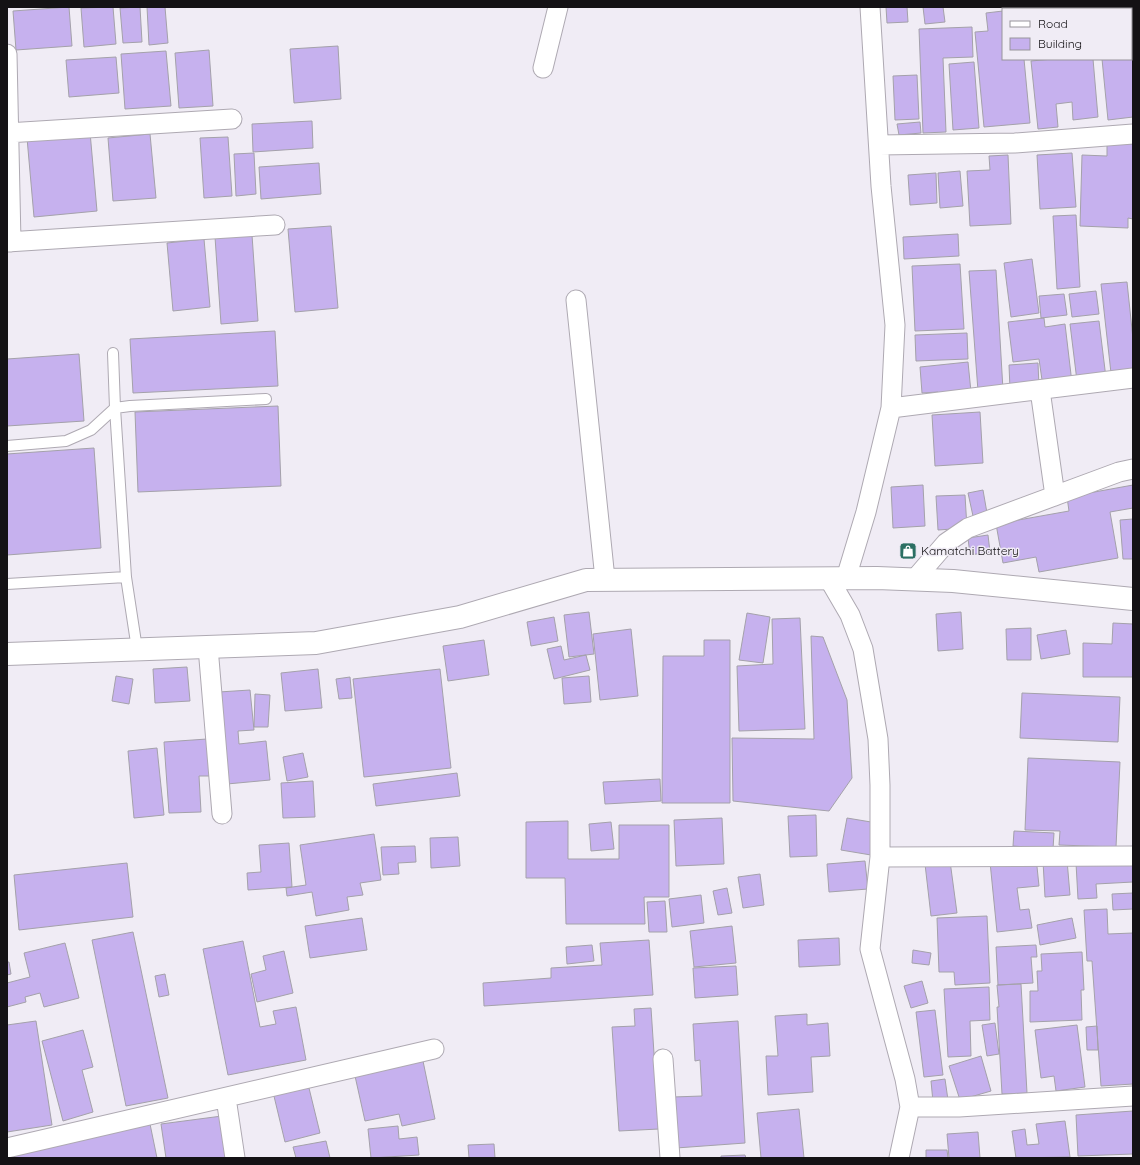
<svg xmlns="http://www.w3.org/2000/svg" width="1140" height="1165" font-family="Quicksand,sans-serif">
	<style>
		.building { fill: #c6b1ee; stroke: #a4a1aa }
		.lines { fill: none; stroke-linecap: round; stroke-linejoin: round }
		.lane-casing { stroke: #aea9b2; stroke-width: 12 }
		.street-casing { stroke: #aea9b2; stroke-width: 21 }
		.primary-casing { stroke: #aea9b2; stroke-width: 24 }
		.lane { stroke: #fff; stroke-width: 10 }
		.street { stroke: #fff; stroke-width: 19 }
		.primary { stroke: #fff; stroke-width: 22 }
		.labels { text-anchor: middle; stroke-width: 3; stroke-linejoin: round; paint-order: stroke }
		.poi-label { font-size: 12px; fill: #141215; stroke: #f0ecf5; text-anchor: start }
	</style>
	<rect width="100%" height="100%" fill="#f0ecf5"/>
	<path class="building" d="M69,7L72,46L16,50L13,11Z
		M113,7L116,44L84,47L81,8Z
		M140,7L142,42L123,43L120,8Z
		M147,7H165L168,43L149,45Z
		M886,7H907L908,22L887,23Z
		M923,7H943L945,22L925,24Z
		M1005,7H1019L1020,9H1005Z
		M1032,7H1050V9H1032Z
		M1056,7H1072V9H1057Z
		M1079,7H1093V9H1079Z
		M1128,7L1129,9L1096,8L1103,7Z
		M1003,11V59H1024L1030,123L984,127L975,32L988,31L986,13Z
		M972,27L973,57L943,58L946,132L923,133L919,29Z
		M1131,30H1133V117L1108,120L1102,59H1131Z
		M338,46L341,99L294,103L290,49Z
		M209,50L213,106L179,108L175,53Z
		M166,51L171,106L125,109L121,54Z
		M116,57L119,93L69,97L66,60Z
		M1053,59H1093L1098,117L1073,120L1072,102L1056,104L1058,127L1038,129L1031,61Z
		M974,62L979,128L953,130L949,64Z
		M917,75L919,119L895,120L893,76Z
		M312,121L313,148L253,152L252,124Z
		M920,122L921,133L899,135L897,124Z
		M90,132L97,211L34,217L27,138Z
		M150,134L156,198L113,201L108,138Z
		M228,137L232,196L204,198L200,138Z
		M1107,140L1133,141V219L1128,218V228L1080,226L1082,155L1107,156Z
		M254,153L256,194L236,196L234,154Z
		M1072,153L1076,207L1040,209L1037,155Z
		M1008,155L1011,224L970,226L967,171L990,170L989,156Z
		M319,163L321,194L261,199L259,167Z
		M960,171L963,206L940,208L938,173Z
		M936,173L937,203L910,205L908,175Z
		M1076,215L1080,287L1057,289L1053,216Z
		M331,226L338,308L295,312L288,229Z
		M958,234L959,256L904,259L903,237Z
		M252,235L258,321L221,324L215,237Z
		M204,239L210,307L173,311L167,243Z
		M1032,259L1039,313L1011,317L1004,263Z
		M960,264L964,329L915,331L912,266Z
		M996,270L1003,390L978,391L969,271Z
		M1127,282L1133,339V371L1111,373L1101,284Z
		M1096,291L1099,314L1072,317L1069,294Z
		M1064,294L1067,315L1041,318L1039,296Z
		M1044,318L1045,327L1065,324L1072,383L1043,387L1039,359L1013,362L1008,322Z
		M1099,321L1106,378L1077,381L1070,324Z
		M275,331L278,386L133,393L130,339Z
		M967,333L968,359L916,361L915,335Z
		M79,354L84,421L7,426V359Z
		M968,362L971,392L938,396V392L922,393L920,367Z
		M1038,363L1039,387L1010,389L1009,365Z
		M278,406L281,486L138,492L135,412Z
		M980,412L983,463L935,466L932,415Z
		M94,448L101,548L7,555V454Z
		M923,485L925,526L893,528L891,487Z
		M1133,485V508L1110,512L1118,558L1039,572L1036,557L1003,563L996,524L1069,511L1067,497Z
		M983,490L987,513L973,516L968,493Z
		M965,495L967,528L938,530L936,496Z
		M1133,519V559H1123L1120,520Z
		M988,535L990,552L970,555L968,538Z
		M589,612L594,654L569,657L564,615Z
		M961,612L963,649L938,651L936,614Z
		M747,613L770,617L763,663L739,660Z
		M554,617L558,641L531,646L527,622Z
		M800,618L805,729L739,731L737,666L773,664L772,619Z
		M1113,623L1133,624V677H1083V643L1112,644Z
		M1031,628V660H1007L1006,629Z
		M631,629L638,696L600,700L593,634Z
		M1066,630L1070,654L1041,659L1037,635Z
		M811,636L823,637L847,700L852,778L829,811L733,801L732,738L814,739Z
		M484,640L489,675L448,681L443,646Z
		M704,640H730V803H662L663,656H704Z
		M561,646L564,660L586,655L590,670L554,679L547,649Z
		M187,667L190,701L155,703L153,669Z
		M318,669L322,708L285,711L281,673Z
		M440,669L451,768L364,777L353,679Z
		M116,676L133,679L129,704L112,701Z
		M589,676L591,702L564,704L562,678Z
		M350,677L352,698L339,699L336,679Z
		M250,690L254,730L238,731L239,744L266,741L270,780L227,784L219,692Z
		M1022,693L1120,697L1118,742L1020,738Z
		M255,694L270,695L268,727H254Z
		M207,739L210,776H199L201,812L169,813L164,742Z
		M157,748L164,815L134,818L128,751Z
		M303,753L308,777L287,781L283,757Z
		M1028,758L1120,762L1116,847L1059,845L1060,831L1025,830Z
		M457,773L460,796L376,806L373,784Z
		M660,779L661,801L605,804L603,782Z
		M313,781L315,817L283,818L281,783Z
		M816,815L817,856L790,857L788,816Z
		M722,818L724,864L676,866L674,820Z
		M847,818L877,823L871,855L841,850Z
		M568,821V859H619V825H669V897H644L645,924H566L565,878H526V822Z
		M611,822L614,849L591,851L589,824Z
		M1014,831L1054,833L1053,849L1013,846Z
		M374,834L381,880L360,883L363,895L347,897L349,910L316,916L312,892L287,896L286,888L306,885L300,845Z
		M458,837L460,866L431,868L430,838Z
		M289,843L292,887L248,890L247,873L261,872L259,845Z
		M415,846L416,862L398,863L399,874L383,875L381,847Z
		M1036,857L1039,886L1017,888L1020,910L1029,909L1032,928L997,932L990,862Z
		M1133,859V882L1096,884L1097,898L1078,899L1076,863Z
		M1067,860L1070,895L1045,897L1043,861Z
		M865,861L868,889L829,892L827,864Z
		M950,861L957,913L931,916L925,864Z
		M127,863L133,917L19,930L14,875Z
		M760,874L764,905L743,908L738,877Z
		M727,888L732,913L718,915L713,891Z
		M1133,893V909L1113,910L1112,894Z
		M701,895L704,923L672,927L669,899Z
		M665,901L667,932H649L647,902Z
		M1107,909L1108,934L1133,933V1084L1101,1086L1092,961H1087L1084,910Z
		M987,916L990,983L955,985L954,972H939L937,918Z
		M362,918L367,950L310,958L305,926Z
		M1072,918L1076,938L1040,945L1037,925Z
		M732,926L736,963L694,967L690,931Z
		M133,932L168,1098L126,1106L92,940Z
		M839,938L840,965L799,967L798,940Z
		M649,940L653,995L484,1006L483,983L551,978V968L602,965L600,943Z
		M243,941L260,1027L276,1024L273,1011L296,1007L306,1060L228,1075L203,949Z
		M65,943L79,998L44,1007L40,993L25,997L26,1002L7,1007V983L30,977L24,953Z
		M592,945L594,961L567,964L566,947Z
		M1036,945L1037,957H1031L1033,983L998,985L996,947Z
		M913,950L931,953L929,965L912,963Z
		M284,951L293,993L257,1002L251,974L266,970L263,956Z
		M1082,952L1084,990H1081L1082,1020L1030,1022V991H1038L1037,971H1042L1041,954Z
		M7,962H9L11,974L7,975Z
		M736,966L738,995L695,998L693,968Z
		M165,974L169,995L159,997L155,976Z
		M922,981L928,1003L911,1008L904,986Z
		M1021,984L1027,1093L1002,1094L997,1007H999L997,985Z
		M989,987L990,1020L970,1021L971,1056L948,1057L944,989Z
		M651,1008L659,1129L619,1131L612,1027L635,1026L634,1009Z
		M935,1010L943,1075L924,1077L916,1012Z
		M807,1014V1025L828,1023L830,1056L811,1057L813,1092L768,1095L766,1056H778L775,1016Z
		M36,1021L52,1125L7,1132V1025Z
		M738,1021L745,1143L676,1148L673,1097L702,1096L700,1060L695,1061L693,1024Z
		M995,1023L999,1054L987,1056L982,1025Z
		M1077,1025L1085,1087L1056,1091L1054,1076L1041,1078L1035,1030Z
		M1097,1026L1098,1050H1087L1086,1027Z
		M83,1030L93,1067L82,1070L93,1112L63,1121L42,1041Z
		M981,1056L991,1091L960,1100L949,1066Z
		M423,1061L435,1119L402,1126L399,1114L365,1121L355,1076Z
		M945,1079L948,1100L933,1102L931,1081Z
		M308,1084L320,1133L285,1142L273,1092Z
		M799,1109L804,1158H761L757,1113Z
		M1133,1111V1154L1078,1156L1076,1115Z
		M222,1116L227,1158H166L161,1124Z
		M1065,1121L1070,1157L1016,1158L1012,1131L1025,1129L1027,1145L1039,1144L1036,1124Z
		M150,1124L157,1158H7V1154Z
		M398,1126L399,1139L417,1137L419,1155L371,1158L368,1129Z
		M978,1132L980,1158H949L947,1134Z
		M326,1141L330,1158H296L293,1147Z
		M494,1144L495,1158H469L468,1145Z
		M926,1150H947L948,1158H926Z
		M745,1155L746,1158H721V1156Z"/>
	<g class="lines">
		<g class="lane-casing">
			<path id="lane" d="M113,353L115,408L130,406L266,399
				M7,446L66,441L91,430L115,408L126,577L137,649
				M7,584L126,577"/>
		</g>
		<g class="street-casing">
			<path id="street" d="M7,54L11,242
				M543,68L558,7
				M7,133L232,119
				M879,145L1015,143L1133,134
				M7,242L275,225
				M576,300L605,579
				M1040,390L1055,496
				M891,408L1133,378
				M846,578L866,512L891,408L895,325L881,186L870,7
				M829,579L850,615L863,649L878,739L880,785V857L870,949L905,1079L910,1107L899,1158
				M914,580L946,543L968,528L1119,472L1133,469
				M208,647L222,814
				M880,857L1133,856
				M663,1059L670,1158
				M226,1098L235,1158
				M910,1107H959L1133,1096
				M7,1148L434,1049"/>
		</g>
		<g class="primary-casing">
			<path id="primary" d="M7,654L316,643L460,617L586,580L877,578L953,581L1133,599"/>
		</g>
		<use href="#lane" class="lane"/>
		<use href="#street" class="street"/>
		<use href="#primary" class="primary"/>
	</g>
	<defs>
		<g id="shop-square" transform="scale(0.9)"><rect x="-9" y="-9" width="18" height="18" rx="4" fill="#2b6f63" stroke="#f0ecf5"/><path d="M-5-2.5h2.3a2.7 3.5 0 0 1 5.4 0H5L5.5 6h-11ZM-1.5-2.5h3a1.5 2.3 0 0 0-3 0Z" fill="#fff"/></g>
	</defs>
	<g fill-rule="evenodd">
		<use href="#shop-square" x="908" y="551"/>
	</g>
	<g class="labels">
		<g class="poi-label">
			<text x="921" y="555">Kamatchi Battery</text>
		</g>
	</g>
	<rect width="1140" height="1165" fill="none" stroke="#141215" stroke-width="16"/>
	<rect x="1002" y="8" width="130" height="52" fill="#f0ecf5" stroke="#98959b"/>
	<rect x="1010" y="21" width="20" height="6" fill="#ffffff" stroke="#98959b"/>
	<text x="1038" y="28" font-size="12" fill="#141215">Road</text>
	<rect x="1010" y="38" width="20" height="12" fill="#c6b1ee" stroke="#98959b"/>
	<text x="1038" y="48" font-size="12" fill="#141215">Building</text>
</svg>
